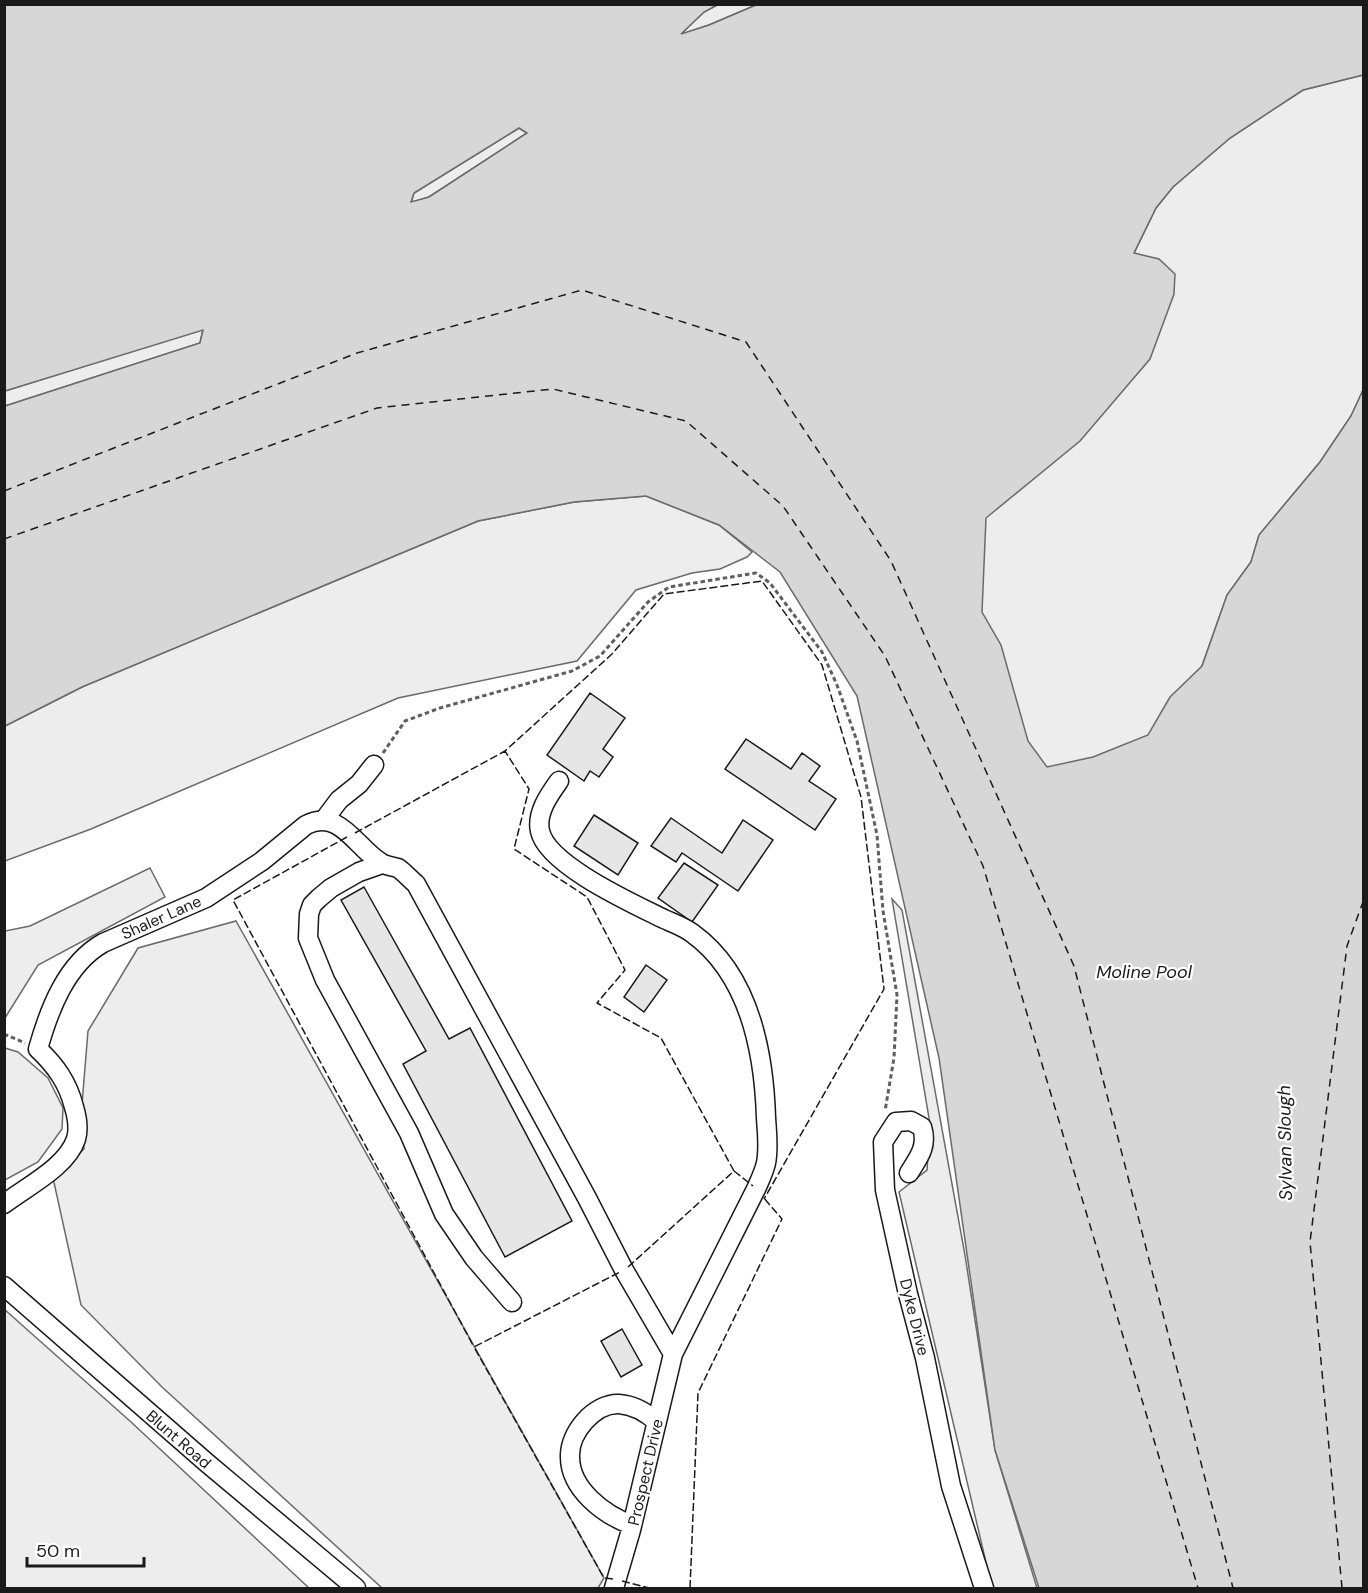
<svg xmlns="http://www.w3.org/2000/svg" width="1368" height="1593" font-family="'DM Sans',sans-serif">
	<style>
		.built { fill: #ededed; stroke: #6a6a6a; stroke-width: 1.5 }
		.water { fill: #d7d7d7; stroke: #6a6a6a; stroke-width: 1.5; fill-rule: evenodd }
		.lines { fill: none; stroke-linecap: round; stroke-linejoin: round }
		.ferry { stroke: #1a1a1a; stroke-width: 1.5; stroke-dasharray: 8 6; stroke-linecap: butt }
		.building { fill: #e6e6e6; stroke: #1a1a1a; stroke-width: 1.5 }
		.minor-casing { stroke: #1a1a1a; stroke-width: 21 }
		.path { stroke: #5f5f5f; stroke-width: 3; stroke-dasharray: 4.5 3; stroke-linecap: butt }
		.minor { stroke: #fff; stroke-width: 18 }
		.fence { stroke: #1a1a1a; stroke-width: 1.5; stroke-dasharray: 8 3; stroke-linecap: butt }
		.labels { text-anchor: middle; stroke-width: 4.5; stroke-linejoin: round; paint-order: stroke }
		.street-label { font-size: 16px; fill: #1a1a1a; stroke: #fff }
		.water-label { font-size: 18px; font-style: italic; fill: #1a1a1a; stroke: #fff }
	</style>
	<rect width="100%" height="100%" fill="#fff"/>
	<path class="built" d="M717,5H756L709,25L680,35L704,12Z
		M1363,75V390L1351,416L1320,462L1259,535L1251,562L1227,595L1202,666L1163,732L1043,786L966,641L959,462L1134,253L1156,208L1173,187L1230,138L1303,90Z
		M519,128L527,133L429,197L411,203L414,193Z
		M203,329L200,343L5,406V391Z
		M646,496L719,525L752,552L747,557L720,569L692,573L636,590L577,661L398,698L91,829L5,861V726L82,687L478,521L574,502Z
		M150,868L165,897L38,965L5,1018V931L30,926Z
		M892,899L902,910L965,1255L995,1450L1037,1588H992L899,1192L927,1170L930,1124Z
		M236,921L604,1578L598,1588H382L162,1387L81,1305L53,1178L84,1149L82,1104L88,1031L138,948Z
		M5,1048L18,1052L48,1078L63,1108L62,1129L38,1162L5,1180Z
		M4,1309L131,1422L309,1588H5Z"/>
	<path class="water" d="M756,5H1363V75L1303,90L1230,138L1173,187L1156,208L1134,253L1159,259L1175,274L1174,294L1150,359L1080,441L986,518L982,612L1001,645L1028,741L1047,767L1093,757L1148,735L1170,697L1202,666L1227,595L1251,562L1259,535L1320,462L1351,416L1363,390V1588H1039L995,1450L939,1058L857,696L780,572L719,525L646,496L574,502L478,521L82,687L5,726V406L200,343L203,330L5,391V5H717L704,12L681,34L709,25ZM519,128L527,133L429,197L411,202L414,193Z"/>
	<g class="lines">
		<path class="ferry" d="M4,491L357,353L582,290L746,342L891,561L1074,966L1233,1588
			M4,539L377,408L553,389L686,421L783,506L885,656L983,866L1198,1588
			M1342,1588L1310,1242L1347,946L1364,899"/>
	</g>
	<path class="building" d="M590,693L625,718L603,749L613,757L599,777L590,771L584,781L547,755Z
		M746,739L791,769L802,753L820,766L809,781L836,799L815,830L725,769Z
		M594,815L638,843L618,875L574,846Z
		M671,818L722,853L743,820L773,840L738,891L682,853L676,862L651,846Z
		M684,863L718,885L692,922L658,898Z
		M364,887L449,1039L470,1028L572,1221L505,1257L403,1064L426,1051L341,900Z
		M646,965L667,980L644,1012L624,997Z
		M622,1329L642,1365L621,1377L601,1341Z"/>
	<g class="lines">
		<g class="minor-casing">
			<path id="minor" d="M559,781C549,795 536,813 540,831C547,865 634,904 664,919C673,923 684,927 692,933C749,974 764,1052 766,1118C767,1133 769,1148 766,1163C764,1172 760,1180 756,1189L673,1354L631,1530L614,1588
				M324,820L339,800L359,784L374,765
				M382,864L359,872L331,888L319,898L312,905L309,914L308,938L325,980L409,1133L444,1214L474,1258L512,1302
				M909,1173C919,1157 928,1146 922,1127L911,1121L896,1122L883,1142L885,1190L908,1294L925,1358L951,1486L984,1588
				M4,1204C26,1187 67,1167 76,1139C79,1129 77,1117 74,1107C68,1083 56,1066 38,1049C49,1010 66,964 103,943L206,898L262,861L306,825C339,808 356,847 380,862C385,866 392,866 398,868C404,872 410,879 416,884L587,1198L624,1270L673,1354
				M4,1286L207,1463L356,1588
				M632,1525C604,1515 570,1489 570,1457C569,1433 594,1403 619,1404C633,1405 647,1413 657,1422"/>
		</g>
		<path class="path" d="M383,753L405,721L440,708L572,671L600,656L648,602L669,587L756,573L770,583L822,652L837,685L857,741L877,835L883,911L897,995L894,1058L885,1111
			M4,1034L25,1043"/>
		<use href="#minor" class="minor"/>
		<path class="fence" d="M355,833L505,751
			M347,837L233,900L474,1347
			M734,1171L661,1038L597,1003L625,970L587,897L514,849L529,789L505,751L612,654L664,594L762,581L822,665L861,797L884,989L764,1199
			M628,1267L734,1171L753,1186
			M613,1579L604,1578L474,1347L620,1272
			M622,1581L649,1588
			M690,1588L698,1393L782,1219L763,1197"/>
	</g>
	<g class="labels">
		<g class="street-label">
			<text transform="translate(161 917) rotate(-24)" y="6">Shaler Lane</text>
			<text transform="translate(915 1317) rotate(76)" y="6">Dyke Drive</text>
			<text transform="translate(179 1439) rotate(41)" y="6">Blunt Road</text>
			<text transform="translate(645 1472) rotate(-77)" y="6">Prospect Drive</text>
		</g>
		<g class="water-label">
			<text x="1144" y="978">Moline Pool</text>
			<text transform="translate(1285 1143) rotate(-91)" y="6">Sylvan Slough</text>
		</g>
	</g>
	<rect width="1368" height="1593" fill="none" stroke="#1a1a1a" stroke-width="12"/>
	<path d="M27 1557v9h117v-9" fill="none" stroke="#1a1a1a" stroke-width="3"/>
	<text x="36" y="1557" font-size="18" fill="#1a1a1a" stroke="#ffffff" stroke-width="4.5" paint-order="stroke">50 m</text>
</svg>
